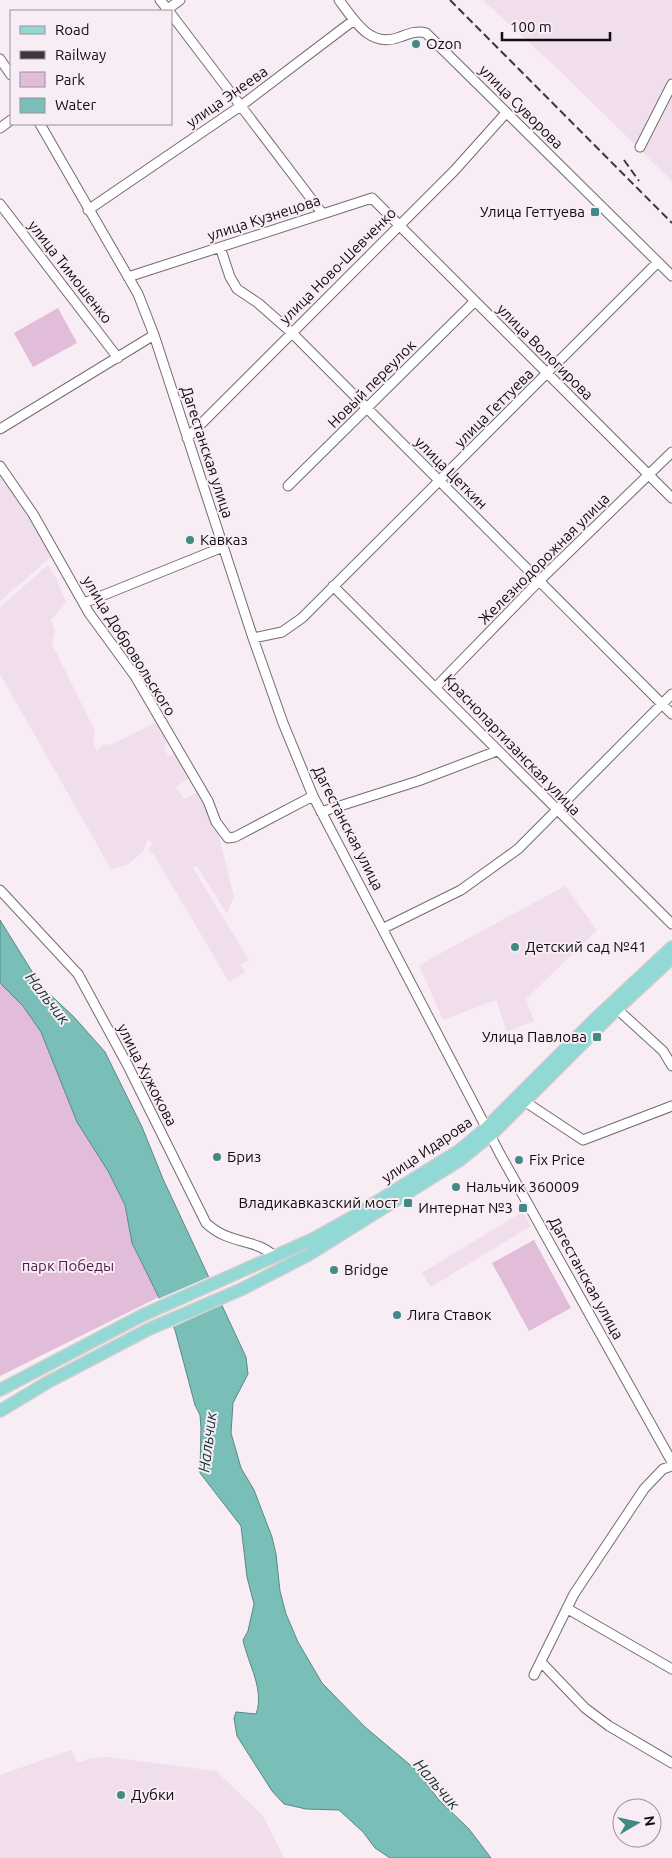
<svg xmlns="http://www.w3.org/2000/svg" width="672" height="1858" font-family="Ubuntu,sans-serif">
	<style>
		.built { fill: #f0deec }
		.green { fill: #e1bdd9 }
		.water { fill: #7abeb8; stroke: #5a8985 }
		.pier { fill: #f8ecf5 }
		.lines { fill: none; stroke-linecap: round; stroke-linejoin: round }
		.minor-casing { stroke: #746b72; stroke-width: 11 }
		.major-casing { stroke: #cfcecf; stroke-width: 14 }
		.minor { stroke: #fff; stroke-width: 9 }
		.major { stroke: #92d8d4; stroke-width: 11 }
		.rail { stroke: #3c373b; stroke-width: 2; stroke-dasharray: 8 4; stroke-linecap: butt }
		.poi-dot { fill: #428984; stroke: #f8ecf5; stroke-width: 2 }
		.labels { text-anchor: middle; stroke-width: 4; stroke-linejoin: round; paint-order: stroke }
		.poi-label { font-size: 15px; fill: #100c0f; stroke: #f8ecf5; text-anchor: start }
		.street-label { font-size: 15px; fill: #100c0f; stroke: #f8ecf5 }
		.park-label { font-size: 15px; fill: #521d4b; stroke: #f8ecf5 }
		.water-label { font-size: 16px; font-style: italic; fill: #133533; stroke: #f8ecf5 }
	</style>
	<rect width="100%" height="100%" fill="#f8ecf5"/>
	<path class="built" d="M483,0H672V181L560,71Z
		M0,475L3,482L13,490L52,556L0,601Z
		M48,565L56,578L66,603L51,620L55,631L52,644L95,731L93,743L97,751L102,745L113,744L157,722L167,743L164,746L168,756L175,753L191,777L176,787L184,799L198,792L217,828L234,897L227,914L197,866L193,868L249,960L241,965L245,972L229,982L154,855L148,850L152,844L148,838L143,852L127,865L111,869L0,674V607Z
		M565,886L597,930L526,999L534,1021L507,1032L496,1000L443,1020L419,965Z
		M522,1212L531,1226L431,1287L422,1273Z
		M71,1750L78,1763L91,1758L108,1757L216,1771L263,1816L284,1858H0V1775Z"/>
	<path class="green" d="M58,308L77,343L33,367L14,333Z
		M0,983L23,1006L41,1032L77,1122L108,1171L125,1205L132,1243L159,1297L0,1376Z
		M534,1240L571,1308L529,1331L492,1263Z"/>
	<path class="water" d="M0,920L41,986L74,1017L105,1052L142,1127L163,1179L246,1357L248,1374L233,1403L231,1433L241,1468L254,1490L272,1537L276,1554L280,1591L286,1614L298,1642L322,1683L365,1727L415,1769L439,1800L469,1829L491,1858H390L375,1848L363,1832L339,1810L306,1809L284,1804L272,1791L237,1736L234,1718L236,1712L256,1714C265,1690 248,1664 243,1640L248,1631L254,1604L247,1577L241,1526L200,1473L201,1428L200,1415L195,1405L175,1330L132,1243L125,1205L108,1171L77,1122L41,1032L23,1006L0,983Z"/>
	<path class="pier" d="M211,1276L224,1304L171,1328L158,1299Z"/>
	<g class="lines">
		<g class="minor-casing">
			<path id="minor" d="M160,0L169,11
				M339,0C354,20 370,49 400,37C408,34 417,30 426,33L672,276
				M165,11L180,0
				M171,14L322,213
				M0,59L11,75
				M40,124L138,294L154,335L253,638L283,723L313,796L500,1154L672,1462
				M0,128L11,120
				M640,147L672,84
				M0,204L118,358
				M88,210L242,105L354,20
				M220,247L230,277L237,289L258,303L291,332L672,714
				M128,277L372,198L672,498
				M0,429L154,335
				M187,438L454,171L506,113
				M0,466L33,514L89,613L135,676L208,801L216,822L228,838L235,837L313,796
				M288,486L475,301
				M333,586L672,924
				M84,603L223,547
				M253,638L282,632L302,618L658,262
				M436,687L539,581L672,452
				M321,812L418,781L497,751
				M0,890L78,974L127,1064L206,1223C229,1245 255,1238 274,1256
				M384,928L461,890L518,849L672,694
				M617,1009L663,1051L672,1066
				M524,1101L583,1140L672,1106
				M568,1609L672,1669
				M542,1663L585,1708L609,1726L672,1763
				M534,1675L574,1594L644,1489L663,1469L672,1466"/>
		</g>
		<g class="major-casing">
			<path id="major" d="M0,1390L143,1315L311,1240L354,1216L460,1150L487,1127L598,1016L672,947
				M0,1411L48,1382L149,1329L242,1289L308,1255L460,1160L491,1135L617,1009L672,958"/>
		</g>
		<use href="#minor" class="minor"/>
		<use href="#major" class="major"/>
		<path class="rail" d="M450,0L672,223
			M624,160L639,181"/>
	</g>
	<g class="poi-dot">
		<circle cx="416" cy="44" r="5"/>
		<rect x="590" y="207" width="10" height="10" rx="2.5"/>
		<circle cx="190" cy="540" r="5"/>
		<circle cx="515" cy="947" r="5"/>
		<rect x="592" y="1032" width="10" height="10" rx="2.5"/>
		<circle cx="217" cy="1157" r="5"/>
		<circle cx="519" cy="1160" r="5"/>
		<circle cx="456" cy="1187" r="5"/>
		<rect x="403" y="1198" width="10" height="10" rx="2.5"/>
		<rect x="518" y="1203" width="10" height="10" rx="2.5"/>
		<circle cx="334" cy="1270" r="5"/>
		<circle cx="397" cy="1315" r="5"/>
		<circle cx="121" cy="1795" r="5"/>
	</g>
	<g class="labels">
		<g class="poi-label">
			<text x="426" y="49">Ozon</text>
			<text x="585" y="217" text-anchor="end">Улица Геттуева</text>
			<text x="200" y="545">Кавказ</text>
			<text x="525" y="952">Детский сад №41</text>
			<text x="587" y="1042" text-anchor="end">Улица Павлова</text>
			<text x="227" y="1162">Бриз</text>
			<text x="529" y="1165">Fix Price</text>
			<text x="466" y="1192">Нальчик 360009</text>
			<text x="398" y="1208" text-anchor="end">Владикавказский мост</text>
			<text x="513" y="1213" text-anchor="end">Интернат №3</text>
			<text x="344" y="1275">Bridge</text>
			<text x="407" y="1320">Лига Ставок</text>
			<text x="131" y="1800">Дубки</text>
		</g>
		<g class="street-label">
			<text transform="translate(227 97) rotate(-35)" y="5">улица Энеева</text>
			<text transform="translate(521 107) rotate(45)" y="5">улица Суворова</text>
			<text transform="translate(264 218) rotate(-18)" y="5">улица Кузнецова</text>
			<text transform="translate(338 266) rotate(-45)" y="5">улица Ново-Шевченко</text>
			<text transform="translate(70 272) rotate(52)" y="5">улица Тимошенко</text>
			<text transform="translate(545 352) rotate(45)" y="5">улица Вологирова</text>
			<text transform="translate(372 384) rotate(-45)" y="5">Новый переулок</text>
			<text transform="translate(494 408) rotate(-45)" y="5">улица Геттуева</text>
			<text transform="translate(207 452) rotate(72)" y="5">Дагестанская улица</text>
			<text transform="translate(451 473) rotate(45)" y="5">улица Цеткин</text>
			<text transform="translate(544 559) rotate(-45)" y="5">Железнодорожная улица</text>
			<text transform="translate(129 646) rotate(58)" y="5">улица Добровольского</text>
			<text transform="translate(512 745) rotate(46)" y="5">Краснопартизанская улица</text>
			<text transform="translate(348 828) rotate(63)" y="5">Дагестанская улица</text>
			<text transform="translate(147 1075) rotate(63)" y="5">улица Хужокова</text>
			<text transform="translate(427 1150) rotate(-34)" y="5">улица Идарова</text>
			<text transform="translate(586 1278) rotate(61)" y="5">Дагестанская улица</text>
		</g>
		<g class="park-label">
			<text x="68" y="1271">парк Победы</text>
		</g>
		<g class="water-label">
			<text transform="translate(48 998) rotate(52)" y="6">Нальчик</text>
			<text transform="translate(207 1442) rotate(-83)" y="6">Нальчик</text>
			<text transform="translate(437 1784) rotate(49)" y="6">Нальчик</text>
		</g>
	</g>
	<rect x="10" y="10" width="162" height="115" fill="#f8ecf5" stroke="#9b9299"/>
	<rect x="20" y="26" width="25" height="8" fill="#92d8d4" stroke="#9b9299"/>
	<text x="55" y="35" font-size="15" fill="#100c0f">Road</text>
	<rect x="20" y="51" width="25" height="8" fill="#3c373b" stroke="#9b9299"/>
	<text x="55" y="60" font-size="15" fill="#100c0f">Railway</text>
	<rect x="20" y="72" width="25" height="15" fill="#e1bdd9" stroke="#9b9299"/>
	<text x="55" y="85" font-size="15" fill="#100c0f">Park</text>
	<rect x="20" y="98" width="25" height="15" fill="#7abeb8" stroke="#9b9299"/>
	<text x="55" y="110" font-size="15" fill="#100c0f">Water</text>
	<g transform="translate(637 1823) rotate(81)"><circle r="24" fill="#f8ecf5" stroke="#9b9299"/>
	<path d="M0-4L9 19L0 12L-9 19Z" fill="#428984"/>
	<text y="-8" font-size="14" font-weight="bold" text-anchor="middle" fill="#100c0f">N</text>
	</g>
	<path d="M502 32v8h108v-8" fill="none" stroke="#100c0f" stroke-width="2.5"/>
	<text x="510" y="32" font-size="15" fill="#100c0f" stroke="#f8ecf5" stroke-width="4" paint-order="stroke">100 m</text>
</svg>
